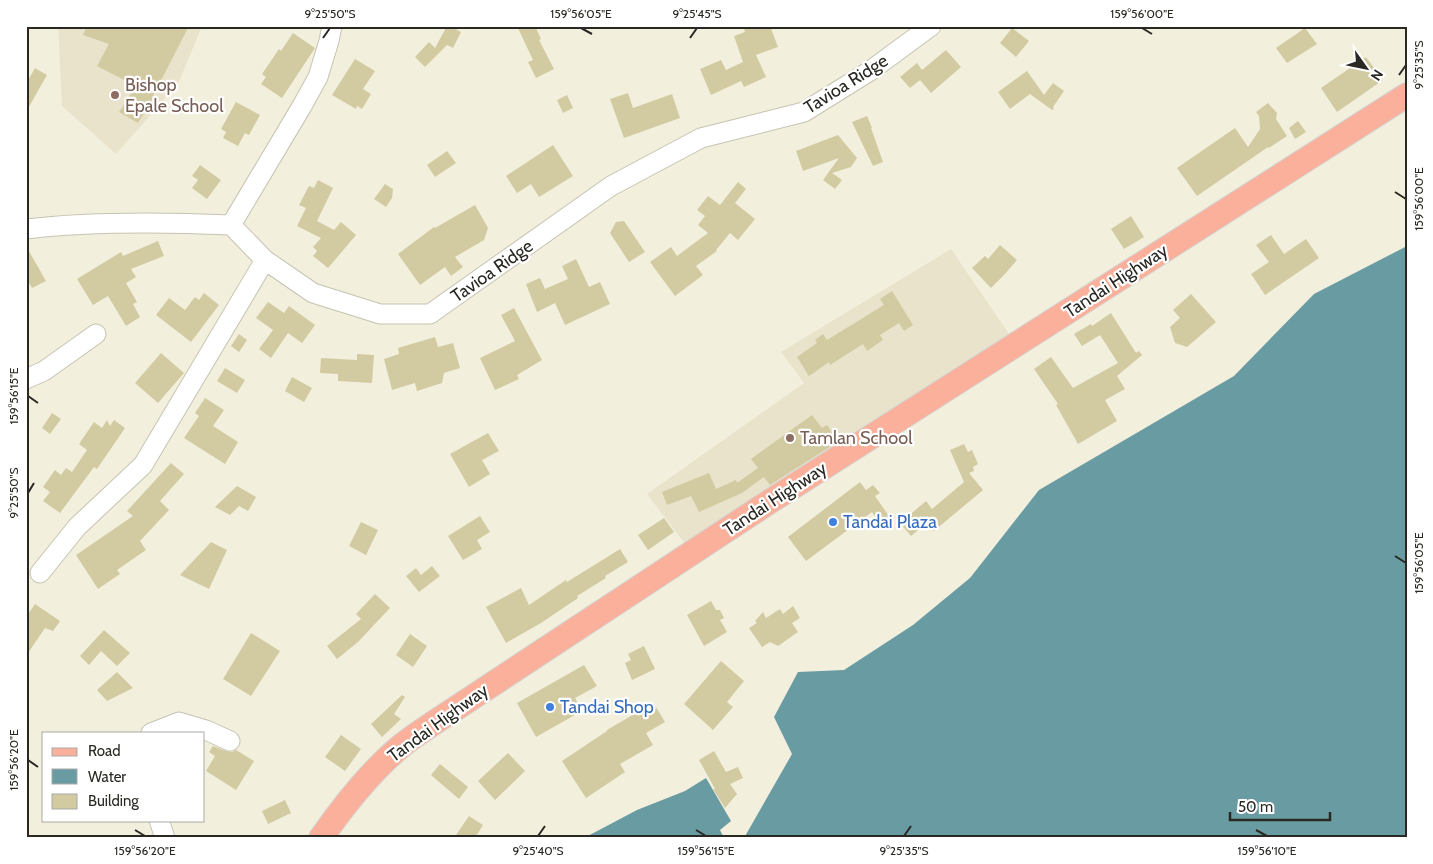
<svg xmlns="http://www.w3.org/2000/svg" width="1433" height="864" font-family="Cabin,sans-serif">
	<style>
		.built { fill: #e8e3ca }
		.water { fill: #699ba3 }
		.building { fill: #d2cba2 }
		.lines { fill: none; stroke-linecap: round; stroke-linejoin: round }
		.minor-casing { stroke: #c6c3b2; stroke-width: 21 }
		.major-casing { stroke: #d4d4d3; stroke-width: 26 }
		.minor { stroke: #fff; stroke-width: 19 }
		.major { stroke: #fab09b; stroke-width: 24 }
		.ticks { fill: none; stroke: #292822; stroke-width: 2 }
		.education-dot { fill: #8d6e63; stroke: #fff; stroke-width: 2 }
		.shop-dot { fill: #3f7fe0; stroke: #fff; stroke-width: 2 }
		.labels { text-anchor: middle; stroke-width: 4.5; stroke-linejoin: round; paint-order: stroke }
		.street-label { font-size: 18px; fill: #292822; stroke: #fff }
		.education-label { font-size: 18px; fill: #785e54; stroke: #fff; text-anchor: start }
		.shop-label { font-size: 18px; fill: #366cbe; stroke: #fff; text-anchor: start }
		.neatline { fill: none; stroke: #292822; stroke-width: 2 }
		.ticks-label { font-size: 12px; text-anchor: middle; fill: #292822 }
	</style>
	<rect width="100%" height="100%" fill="#f2efdd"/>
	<path class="built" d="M58,26H202L178,84L116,154L62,106Z
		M951,249L1009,334L689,549L647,494L804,383L781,352Z"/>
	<path class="water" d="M1407,246V838H744L792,754L774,717L798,672L844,670L913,625L970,578L1039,490L1234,376L1314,294Z
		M706,778L731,821L720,830L724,838H584L637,810L685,791Z"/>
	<path class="building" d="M87,26H189L152,98L153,99L138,123L119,112L136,86L97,66L109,44L83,35Z
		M447,26H450L461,32L453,48L447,45L425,67L415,57L429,42L435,48Z
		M517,26H535L541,39L539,40L554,69L536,78L528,62L533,60Z
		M743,26H770L778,47L756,55L766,77L744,87L741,81L711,95L700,69L721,60L726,70L743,62L734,36L745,32Z
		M1012,28L1029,41L1016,57L1000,43Z
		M1305,28L1317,44L1287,63L1276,48Z
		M293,33L315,48L282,98L261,84L266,77L262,74L279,49L281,51Z
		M946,50L961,67L931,93L920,80L910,88L900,77L917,63L922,70Z
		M1366,57L1383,80L1337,112L1321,88Z
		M355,59L375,71L363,89L371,94L362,109L357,106L356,109L332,95Z
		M35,68L47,75L26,112V84Z
		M1027,71L1044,95L1053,83L1064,91L1053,107L1054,109L1052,110L1030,94L1010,109L998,92Z
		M628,93L633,108L672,94L680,118L624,138L610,99Z
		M567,95L573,108L563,113L557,100Z
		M236,102L260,115L249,135L245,133L238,146L223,138L226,132L221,129Z
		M1268,103L1277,113L1276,119L1287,136L1269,148L1268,147L1197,196L1177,168L1235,128L1248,147L1260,129L1259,116L1256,112Z
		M867,116L872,128H871L883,162L873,166L852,122Z
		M1298,121L1306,132L1295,139L1289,128Z
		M838,135L857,158L851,167L832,173L842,180L835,189L823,180L839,158L803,171L796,151Z
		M553,145L573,176L539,197L531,184L517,193L506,176Z
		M447,151L456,163L435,177L427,165Z
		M200,165L221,180L207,199L192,188L198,180L192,176Z
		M318,180L333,188L317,221L334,230L341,222L356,235L328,268L313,256L317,251L313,247L321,238L297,226L306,208L299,205L309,186L314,188Z
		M738,182L746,189L735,203L755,219L738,240L730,233L716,250L717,251L696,266L703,275L675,296L650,262L671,247L677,256L708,233L698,225L705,216L697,210L708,196L720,205Z
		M385,184L393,189L392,198L386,207L374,199Z
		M475,205L488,228L484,240L455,257L463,267L451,276L445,267L420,285L398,254L434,227L435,228Z
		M1131,216L1144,237L1124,249L1111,229Z
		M624,221L645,252L629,262L610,233L616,222Z
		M1271,235L1284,254L1306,239L1319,258L1265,295L1251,274L1269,262L1256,245Z
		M158,241L164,256L131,269L136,277L126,283L137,302L133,304L140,317L126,326L108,296L93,305L77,279L121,252L123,256Z
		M1000,245L1017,260L1004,275L991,288L972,268L985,256L988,259Z
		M26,246L46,281L32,288L26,278Z
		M576,259L589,287L600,282L610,304L565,325L555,303L537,312L526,284L540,278L545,289L568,279L562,266Z
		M892,291L913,325L904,331L899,323L880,335L883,340L867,351L863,344L830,365L829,362L809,376L797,357L817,343L815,340L823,334L827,340L884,305L880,299Z
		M204,293L219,305L191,342L156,315L169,298L185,310L195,297L199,300Z
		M1191,294L1216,322L1187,347L1175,343L1170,327L1180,318L1173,310Z
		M268,302L284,313L289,306L315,325L302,343L288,333L271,358L259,349L273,330L256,318Z
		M514,308L542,360L517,375L519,379L495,390L480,358L515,341L501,315Z
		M1111,313L1136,353L1139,351L1142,355L1117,376L1125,389L1105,400L1117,421L1078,444L1056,405L1058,404L1034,369L1051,357L1073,388L1118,363L1100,335L1082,346L1074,334L1091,324L1092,326Z
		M239,334L247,340L239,352L231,346Z
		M435,337L438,347L453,343L460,368L444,373L442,383L417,391L415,383L392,390L384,359L399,354L398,348Z
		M161,353L184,373L158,403L135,383Z
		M357,354L374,355L372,383L338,381V374L320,373L321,358L357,360Z
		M225,368L245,380L237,393L217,381Z
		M292,377L312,388L304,402L285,391Z
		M205,398L224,410L213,426L238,442L225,464L184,438L199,416L195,413Z
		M52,413L61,419L50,434L42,428Z
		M812,415L822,428L827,425L835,436L832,438L836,443L770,485L764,477L742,493L699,512L691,496L667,505L662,492L709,473L716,489L736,480L737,483L758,468L751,459Z
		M107,420L110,426L114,420L125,428L97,469L94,467L60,513L43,501L50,492L43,487L55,470L61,475L66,468L72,472L87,450L79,444L94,422L102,428Z
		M488,433L499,451L482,460L490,474L469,487L450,454Z
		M964,444L968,452L972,450L978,464L973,467L974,471L969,473L983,490L934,531L923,526L911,536L900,523L926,501L932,509L964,482L950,450Z
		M171,463L184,474L160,501L169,510L140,541L146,550L117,570L120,574L98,589L76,555L133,516L127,511Z
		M860,482L866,490L873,485L880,493L875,496L893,522L884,529L872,512L806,561L788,537Z
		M237,486L256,497L248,511L239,506L230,515L215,507Z
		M480,516L490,532L477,540L482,549L463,560L448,536Z
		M664,518L674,532L648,550L638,535Z
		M361,522L378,530L366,555L349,546Z
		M211,542L227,550L209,589L180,575Z
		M620,549L628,562L605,576L606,578L577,596L578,598L541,623L506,643L486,607L521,588L529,605L566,580L567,582Z
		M432,566L440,576L419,592L406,576L416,568L421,575Z
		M375,594L390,608L358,642L337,659L327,646L361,619L356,614Z
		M711,601L716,610H720L724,618L720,620L727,632L704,646L687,615Z
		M35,604L60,621L53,631L45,628L26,656V617Z
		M793,606L800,618L792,623L798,632L778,646L770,642L762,647L749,628L757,623L755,621L763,612L766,618L780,609L783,614Z
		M104,630L130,653L117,666L101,651L89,665L80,656Z
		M251,633L280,651L251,696L223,679Z
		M410,634L427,646L413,667L396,655Z
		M644,646L655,669L632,680L625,663L631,660L628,654Z
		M721,661L744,681L727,702L733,707L713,730L684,704Z
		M584,665L597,686L575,698L582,711L536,737L517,703Z
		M117,672L133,688L107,701L97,690Z
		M402,695L405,697L394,714L401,719L382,737L371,724Z
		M656,707L665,722L646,733L653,745L620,764L625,772L586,798L562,761L607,731V730L641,710L643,715Z
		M341,735L361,749L345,771L325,757Z
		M213,746L226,751L232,752L236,750L254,761L236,790L206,771L215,756L209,752Z
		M714,751L726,772L738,767L743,778L730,784L737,794L725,808L713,789H715L699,760Z
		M508,753L525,771L495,800L478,781Z
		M440,764L468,787L459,799L431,775Z
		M285,800L291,813L268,824L262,811Z
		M469,816L483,825L475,838H454Z"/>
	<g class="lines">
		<g class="minor-casing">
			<path id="minor" d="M231,225L302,106L318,77L329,41L332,26
				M26,229C94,221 163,222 231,225L265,260L313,293L380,314H430L611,186L701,138L804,112L870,71L931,26
				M26,379L44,371L96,334
				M40,573L77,527L143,465L265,260
				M151,733L179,722L206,730L230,741
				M159,820L165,838"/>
		</g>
		<g class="major-casing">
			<path id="major" d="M321,838C344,805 369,773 400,747C411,738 423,730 435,722L769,502L1407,95"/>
		</g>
		<use href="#minor" class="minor"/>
		<use href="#major" class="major"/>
	</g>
	<path class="ticks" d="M581,28L592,34M1142,28L1152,34M323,38L330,28M690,38L697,28M1399,75L1406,65M1395,192L1406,199M28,396L38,403M28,493L34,483M1395,556L1406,563M28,760L38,767M135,830L145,836M696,830L706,836M1256,830L1267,836M538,836L545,826M904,836L911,826"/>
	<g class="education-dot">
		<circle cx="115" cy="95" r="5"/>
		<circle cx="790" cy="438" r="5"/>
	</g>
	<g class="shop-dot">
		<circle cx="833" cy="522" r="5"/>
		<circle cx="550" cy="707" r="5"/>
	</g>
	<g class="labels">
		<g class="street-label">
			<text transform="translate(846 84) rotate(-32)" y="6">Tavioa Ridge</text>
			<text transform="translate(492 271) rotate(-35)" y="6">Tavioa Ridge</text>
			<text transform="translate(1116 281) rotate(-33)" y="6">Tandai Highway</text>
			<text transform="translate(775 499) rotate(-33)" y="6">Tandai Highway</text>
			<text transform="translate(438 723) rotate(-36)" y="6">Tandai Highway</text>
		</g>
		<g class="education-label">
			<text x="125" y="91">Bishop<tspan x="125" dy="21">Epale School</tspan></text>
			<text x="800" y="444">Tamlan School</text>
		</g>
		<g class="shop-label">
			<text x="843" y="528">Tandai Plaza</text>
			<text x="560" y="713">Tandai Shop</text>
		</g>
	</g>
	<rect width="1433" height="864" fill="none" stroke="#ffffff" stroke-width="55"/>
	<rect x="42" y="732" width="162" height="90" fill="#ffffff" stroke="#a9a9a7"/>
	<rect x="52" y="748" width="25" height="8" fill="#fab09b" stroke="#a9a9a7"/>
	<text x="88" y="756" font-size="15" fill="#292822">Road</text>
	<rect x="52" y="769" width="25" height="15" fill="#699ba3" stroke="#a9a9a7"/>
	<text x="88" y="782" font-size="15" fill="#292822">Water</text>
	<rect x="52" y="794" width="25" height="15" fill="#d2cba2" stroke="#a9a9a7"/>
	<text x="88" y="806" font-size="15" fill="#292822">Building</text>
	<g transform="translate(1366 68) rotate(123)" stroke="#ffffff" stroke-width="4" paint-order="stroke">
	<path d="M0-4L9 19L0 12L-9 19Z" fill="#292822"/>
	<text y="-8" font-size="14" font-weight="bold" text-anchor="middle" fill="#292822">N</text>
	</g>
	<path d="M1230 812v8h100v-8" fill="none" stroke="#292822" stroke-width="2.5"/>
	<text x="1238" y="812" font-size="15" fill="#292822" stroke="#ffffff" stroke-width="4" paint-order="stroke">50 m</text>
	<rect x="28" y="28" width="1378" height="808" class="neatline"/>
	<g class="ticks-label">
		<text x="330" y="18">9°25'50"S</text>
		<text x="581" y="18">159°56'05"E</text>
		<text x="697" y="18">9°25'45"S</text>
		<text x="1142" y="18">159°56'00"E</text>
		<text transform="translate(1419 65) rotate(-90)" y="4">9°25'35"S</text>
		<text transform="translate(1419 199) rotate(-90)" y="4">159°56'00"E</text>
		<text transform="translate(14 396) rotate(-90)" y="4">159°56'15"E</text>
		<text transform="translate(14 493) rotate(-90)" y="4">9°25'50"S</text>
		<text transform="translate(1419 563) rotate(-90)" y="4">159°56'05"E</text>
		<text transform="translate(14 760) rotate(-90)" y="4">159°56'20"E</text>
		<text x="145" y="855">159°56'20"E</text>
		<text x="538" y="855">9°25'40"S</text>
		<text x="706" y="855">159°56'15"E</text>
		<text x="904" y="855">9°25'35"S</text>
		<text x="1267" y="855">159°56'10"E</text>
	</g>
</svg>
